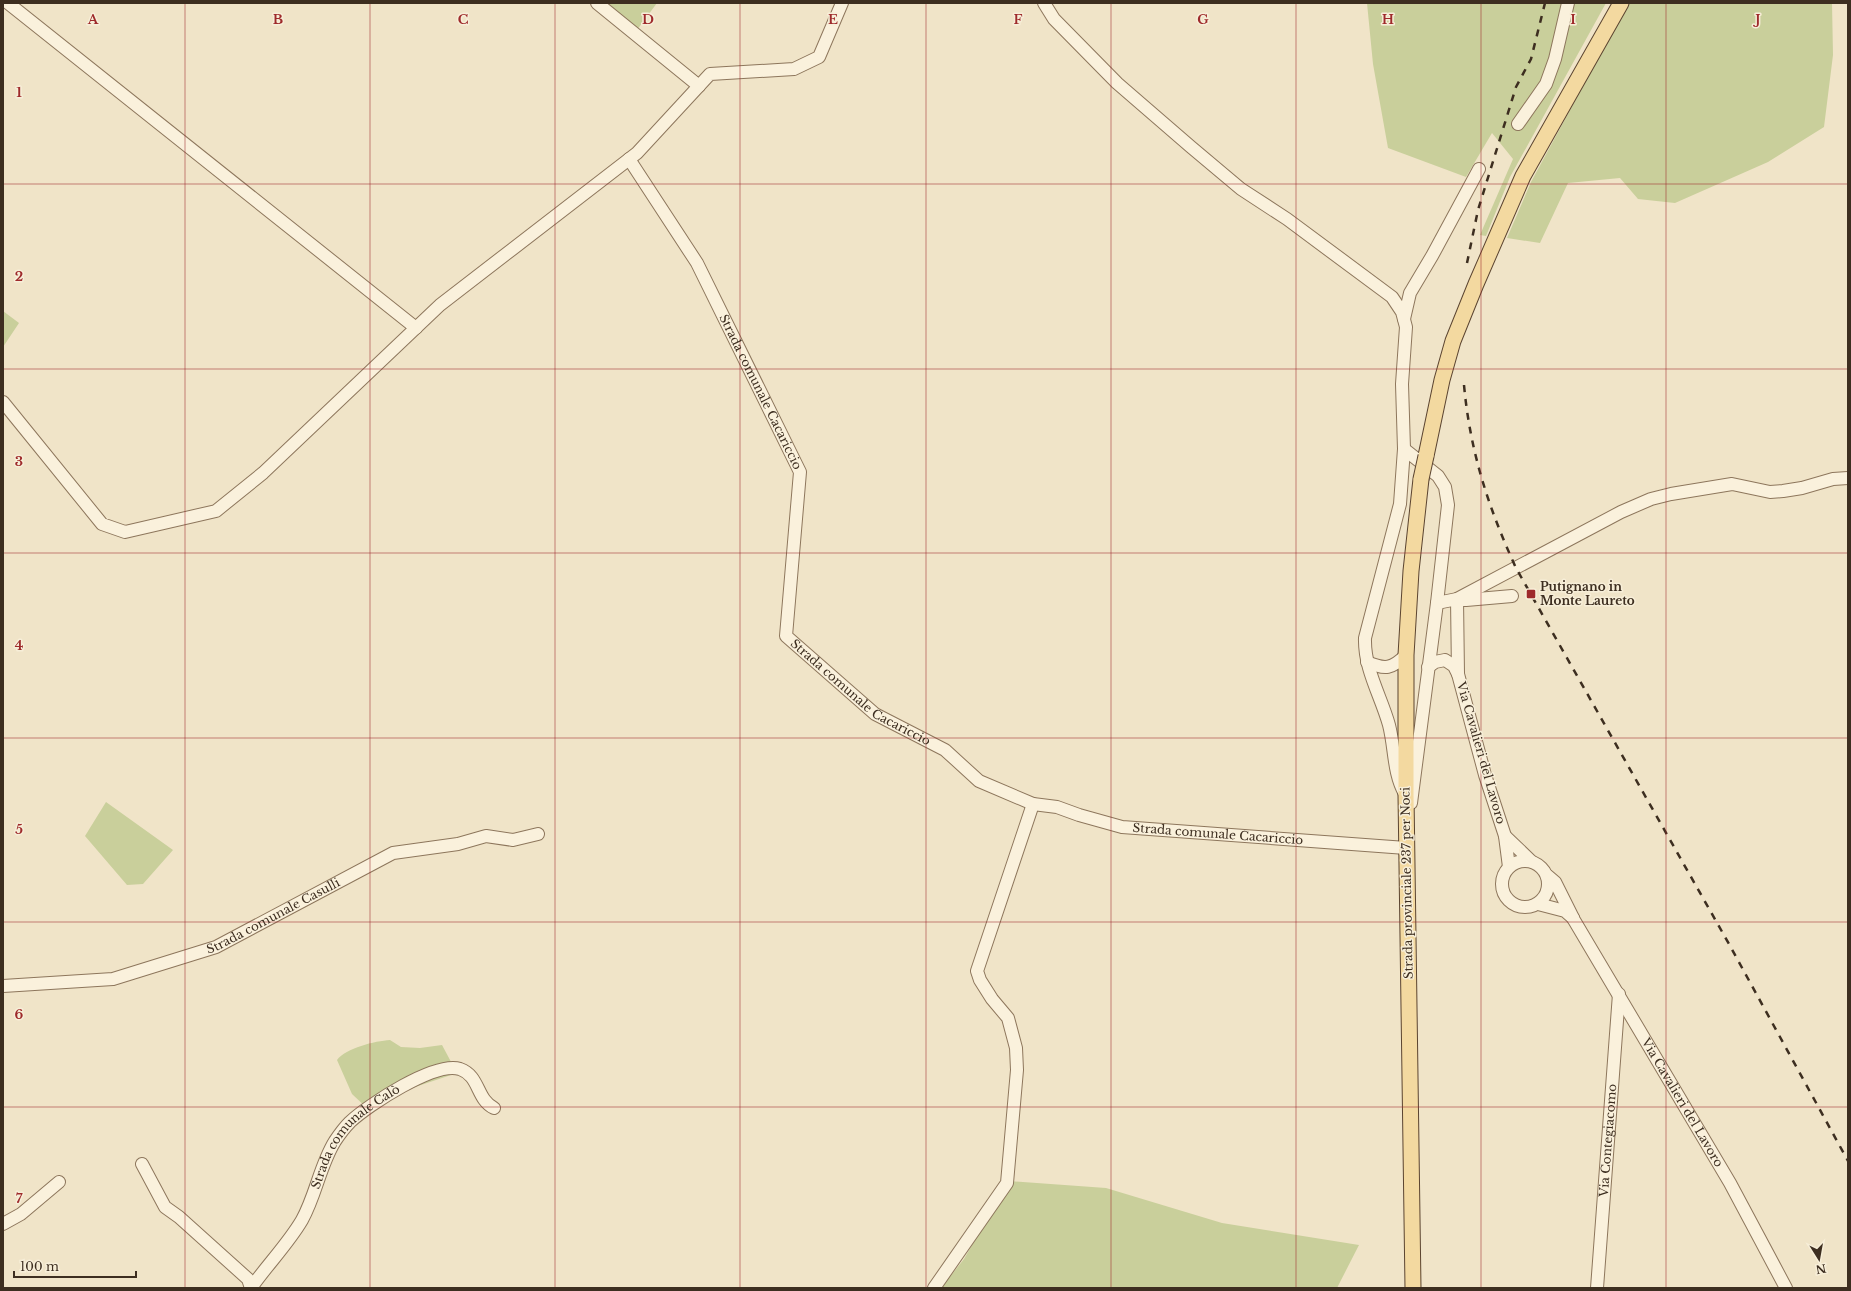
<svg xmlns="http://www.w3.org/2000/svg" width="1851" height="1291" font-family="'Libre Baskerville',serif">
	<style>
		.green { fill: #c9cf9b }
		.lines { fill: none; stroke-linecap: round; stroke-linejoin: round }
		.minor-casing { stroke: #8d765c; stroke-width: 14 }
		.major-casing { stroke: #5b4430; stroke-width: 17 }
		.minor { stroke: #faf1dc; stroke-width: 12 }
		.major { stroke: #f3d9a0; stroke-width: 15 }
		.rail { stroke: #3d2e20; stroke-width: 2.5; stroke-dasharray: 7 7; stroke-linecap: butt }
		.major-bridge-casing { stroke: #5b4430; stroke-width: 17; stroke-linecap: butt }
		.major-bridge { stroke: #f3d9a0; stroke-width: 15 }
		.grid { fill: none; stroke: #9e2a2b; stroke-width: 1; stroke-opacity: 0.55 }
		.poi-dot { fill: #9e2a2b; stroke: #f7eed8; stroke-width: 1.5 }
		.labels { text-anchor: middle; stroke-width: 3; stroke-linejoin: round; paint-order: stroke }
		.street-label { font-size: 12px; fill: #3d2e20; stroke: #f7eed8 }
		.poi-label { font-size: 12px; font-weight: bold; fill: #3d2e20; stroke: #f7eed8; text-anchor: start }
		.grid-label { font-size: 13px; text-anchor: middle; font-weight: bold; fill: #9e2a2b; stroke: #f7eed8; stroke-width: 3; stroke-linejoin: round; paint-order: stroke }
	</style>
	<rect width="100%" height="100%" fill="#f0e4c8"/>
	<path class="green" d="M604,3H657L637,30Z
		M1367,3H1606L1510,177L1486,236L1480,235L1513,159L1492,133L1466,177L1388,148L1373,64Z
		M1628,3H1832L1833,55L1824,127L1768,162L1675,203L1638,199L1620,178L1568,183L1540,243L1507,238L1531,182Z
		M3,311L19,323L3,347Z
		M106,802L173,850L143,884L127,885L85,836Z
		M390,1040L401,1047L420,1048L442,1045L457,1073L397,1093L369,1110L352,1094L337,1060C346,1048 375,1041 390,1040Z
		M1009,1181L1106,1188L1222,1223L1359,1245L1337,1288H941L964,1259Z"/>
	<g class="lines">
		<g class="minor-casing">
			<g id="minor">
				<path d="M8,3L416,328"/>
				<path d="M597,3L699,86"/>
				<path d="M1044,3L1054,19L1117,83L1191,147L1241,189L1287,219L1392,297L1402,312L1406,327L1402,384L1404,449L1400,504L1365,638C1364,669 1381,696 1389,725C1395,748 1393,773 1405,794"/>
				<path d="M1518,124L1546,84L1555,59L1568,3"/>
				<path id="s1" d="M629,159L697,263L800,472L786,636L875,714L945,750L979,781L1033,804L1057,807L1079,815L1122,827L1406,848"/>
				<path d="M1404,319L1410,293L1432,256L1479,169"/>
				<path d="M3,402L102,524L125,532L216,511L263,473L440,305L637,153L710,74L794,69L819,57L842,3"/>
				<path d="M1404,449L1438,476L1445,487L1448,505L1437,603L1411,803"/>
				<path d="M1437,603L1457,599L1621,512L1651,499L1671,494L1732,484L1770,492L1783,491L1802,488L1833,479L1848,478"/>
				<path d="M1367,662C1385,670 1392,669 1406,655"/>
				<path d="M1428,667L1435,662L1445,660L1454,666L1458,674"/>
				<path d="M1505,836L1531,861"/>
				<circle cx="1525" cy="884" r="23"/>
				<path d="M1509,867L1505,836L1485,775L1458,674L1457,599L1466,600L1512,596"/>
				<path id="s2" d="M1548,876L1555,882L1574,920L1730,1183L1786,1288"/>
				<path d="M1538,904L1565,911L1573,918"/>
				<path id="s3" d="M3,986L113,979L216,947L393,853L458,844L486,836L513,840L538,834"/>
				<path d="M142,1164L165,1207L179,1217L248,1279L251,1288"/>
				<path d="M3,1224L21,1214L59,1182"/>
				<path id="s4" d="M251,1288C267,1265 288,1244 302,1220C316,1195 320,1165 335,1141C339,1135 345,1127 350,1122C368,1105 435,1061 460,1069C480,1076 476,1099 494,1108"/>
				<path d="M934,1288L1007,1183L1017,1070L1016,1048L1008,1018L992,999L980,980L977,971L1033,804"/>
				<path id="s5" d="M1597,1288L1619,994"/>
			</g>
		</g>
		<g class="major-casing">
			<path id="major" d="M1426,456L1442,380L1453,341L1476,284L1523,176L1621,3
				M1413,1288L1406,795V655L1411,571L1421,479"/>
		</g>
		<use href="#minor" class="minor"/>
		<use href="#major" class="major"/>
		<path class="rail" d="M1467,263L1478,210L1516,87L1531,59L1545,3
			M1464,385C1470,451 1488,507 1516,568L1729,944L1848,1161"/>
		<g class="major-bridge-casing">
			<path id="major-bridge" d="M1421,479L1426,456"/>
		</g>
		<use href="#major-bridge" class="major-bridge"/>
	</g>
	<path class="grid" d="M185,3V1288M370,3V1288M555,3V1288M740,3V1288M926,3V1288M1111,3V1288M1296,3V1288M1481,3V1288M1666,3V1288M3,184H1848M3,369H1848M3,553H1848M3,738H1848M3,922H1848M3,1107H1848"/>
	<rect class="poi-dot" x="1526" y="589" width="10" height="10" rx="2"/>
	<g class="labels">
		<g class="street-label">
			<text dy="4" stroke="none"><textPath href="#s1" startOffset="268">Strada comunale Cacariccio</textPath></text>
			<text dy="4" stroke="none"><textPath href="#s1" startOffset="616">Strada comunale Cacariccio</textPath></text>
			<text transform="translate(1481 753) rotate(74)" y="4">Via Cavalieri del Lavoro</text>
			<text dy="4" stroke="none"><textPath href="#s1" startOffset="1012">Strada comunale Cacariccio</textPath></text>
			<text transform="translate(1407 883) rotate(-91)" y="4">Strada provinciale 237 per Noci</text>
			<text dy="4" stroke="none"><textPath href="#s3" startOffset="283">Strada comunale Casulli</textPath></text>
			<text dy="4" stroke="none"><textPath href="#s2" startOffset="264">Via Cavalieri del Lavoro</textPath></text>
			<text dy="4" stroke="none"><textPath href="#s4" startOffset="187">Strada comunale Calò</textPath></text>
			<text dy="4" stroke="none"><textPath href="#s5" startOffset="148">Via Contegiacomo</textPath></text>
		</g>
		<g class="poi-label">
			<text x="1540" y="591">Putignano in<tspan x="1540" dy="14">Monte Laureto</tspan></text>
		</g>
	</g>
	<g class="grid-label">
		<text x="93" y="24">A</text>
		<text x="278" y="24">B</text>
		<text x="463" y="24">C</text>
		<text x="648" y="24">D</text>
		<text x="833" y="24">E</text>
		<text x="1018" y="24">F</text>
		<text x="1203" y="24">G</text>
		<text x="1388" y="24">H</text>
		<text x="1573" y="24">I</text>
		<text x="1758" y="24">J</text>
		<text x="19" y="97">1</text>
		<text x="19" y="281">2</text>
		<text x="19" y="466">3</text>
		<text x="19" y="650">4</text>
		<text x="19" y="834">5</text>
		<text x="19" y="1019">6</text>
		<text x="19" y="1203">7</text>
	</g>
	<rect width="1851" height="1291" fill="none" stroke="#3d2e20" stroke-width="8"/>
	<g transform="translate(1819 1259) rotate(169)" stroke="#f7eed8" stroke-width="3" paint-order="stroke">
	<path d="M0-3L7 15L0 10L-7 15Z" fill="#3d2e20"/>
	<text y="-6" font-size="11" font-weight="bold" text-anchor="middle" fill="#3d2e20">N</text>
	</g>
	<path d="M14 1271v6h122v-6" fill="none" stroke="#3d2e20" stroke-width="2"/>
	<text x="20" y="1271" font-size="12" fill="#3d2e20" stroke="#f7eed8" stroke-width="3" paint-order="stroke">100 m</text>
</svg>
